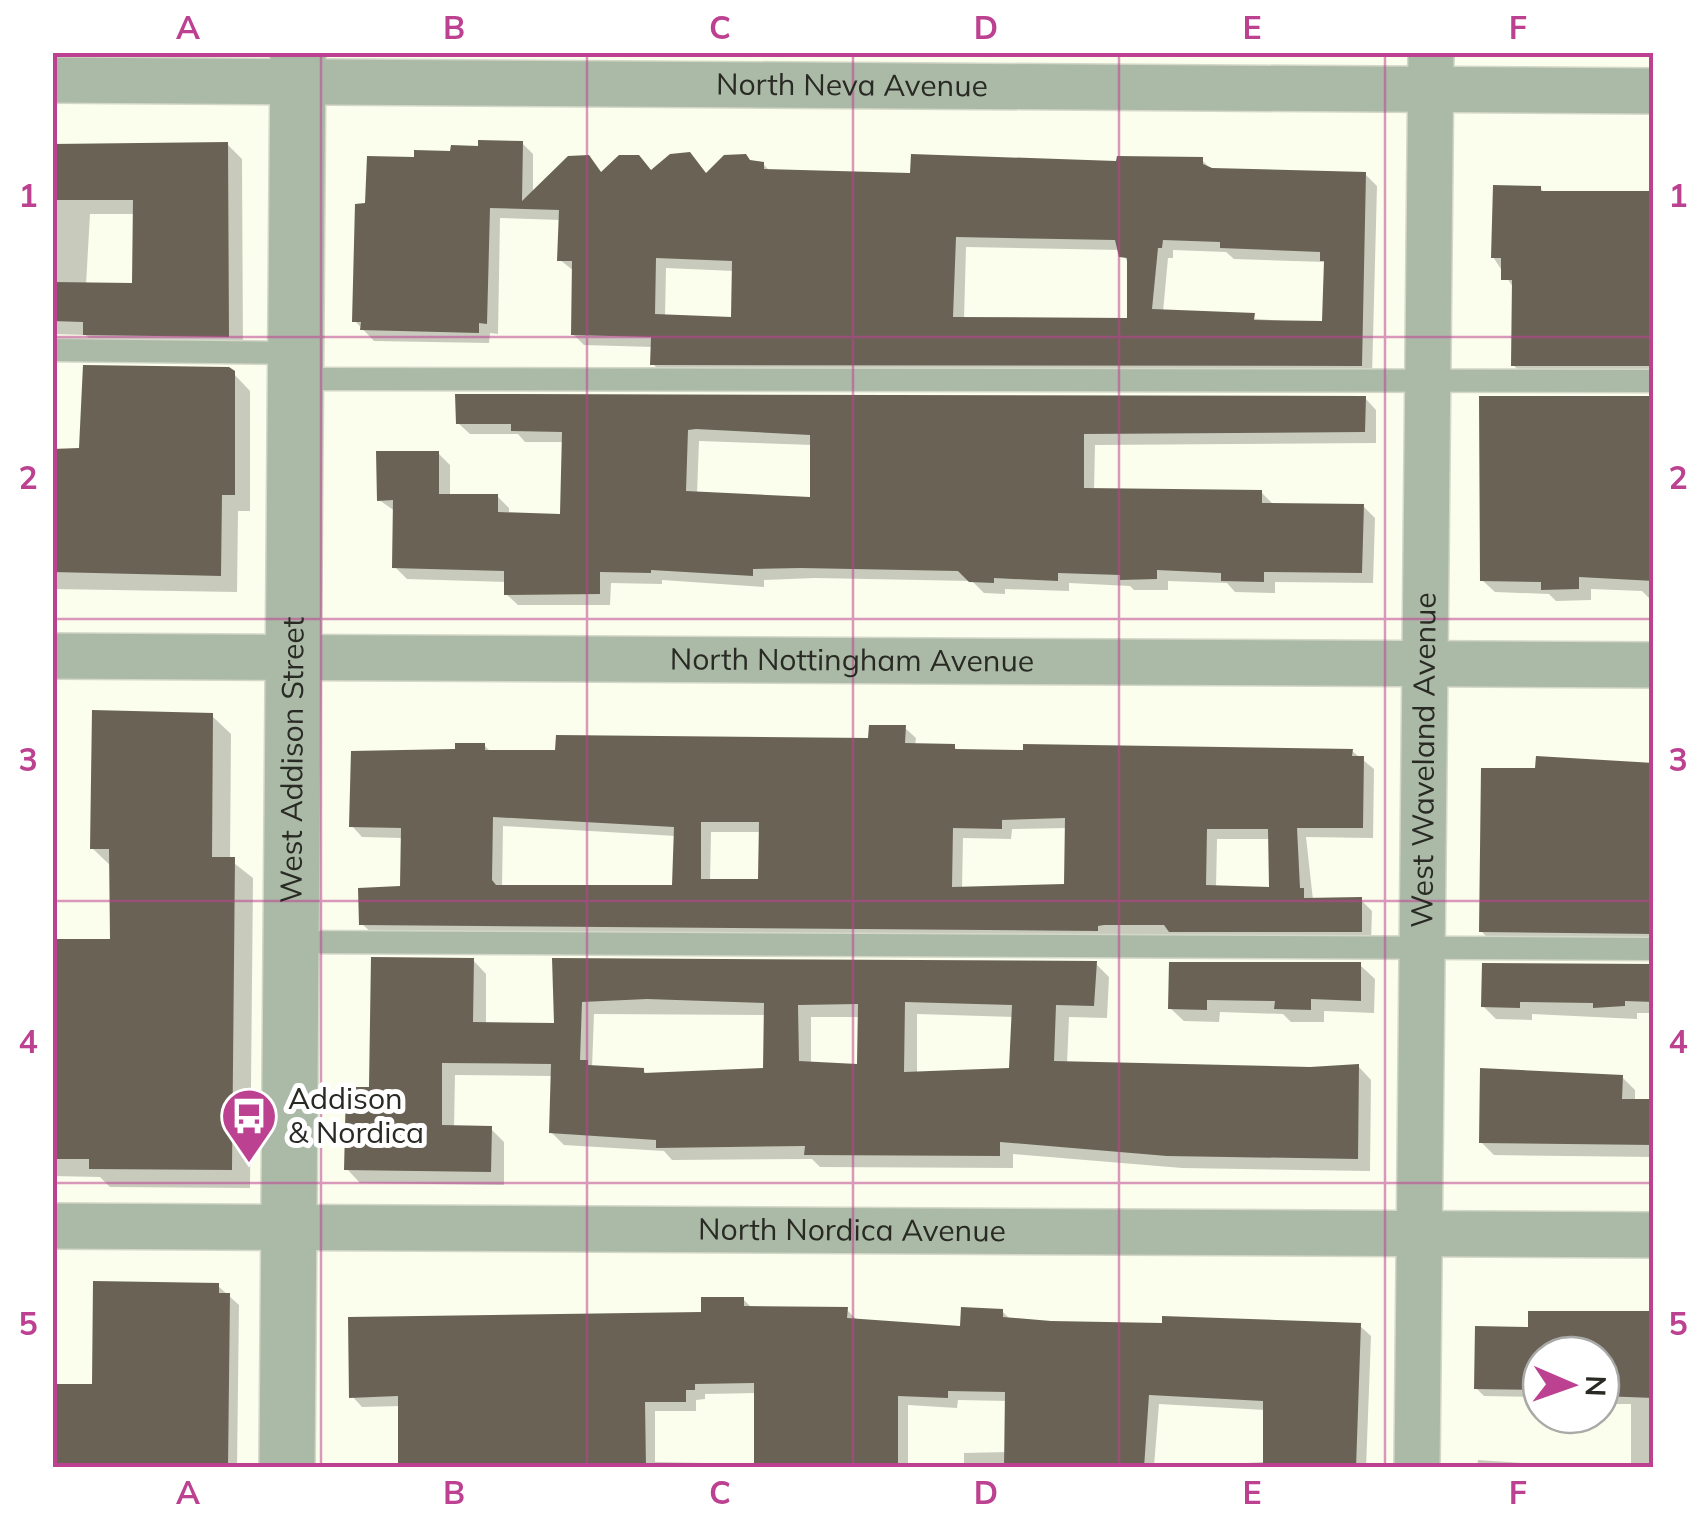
<svg xmlns="http://www.w3.org/2000/svg" width="1706" height="1520" font-family="Mulish,sans-serif">
	<style>
		.shadow { fill: #0003; fill-rule: evenodd }
		.building { fill: #6a6355; fill-rule: evenodd }
		.lines { fill: none; stroke-linecap: round; stroke-linejoin: round }
		.service-casing { stroke: #d5d8c8; stroke-width: 25 }
		.minor-casing { stroke: #d5d8c8; stroke-width: 48 }
		.tertiary-casing { stroke: #d5d8c8; stroke-width: 58 }
		.service { stroke: #abbaa7; stroke-width: 22 }
		.minor { stroke: #abbaa7; stroke-width: 45 }
		.tertiary { stroke: #abbaa7; stroke-width: 55 }
		.grid { fill: none; stroke: #bd4191; stroke-width: 2.5; stroke-opacity: 0.55 }
		.labels { text-anchor: middle; stroke-width: 10; stroke-linejoin: round; paint-order: stroke }
		.street-label { font-size: 30px; fill: #292a24; stroke: #fff }
		.poi-label { font-size: 30px; fill: #292a24; stroke: #fff; text-anchor: start }
		.neatline { fill: none; stroke: #bd4191; stroke-width: 4 }
		.grid-label { font-size: 32px; text-anchor: middle; font-weight: bold; fill: #bd4191 }
	</style>
	<rect width="100%" height="100%" fill="#fbfeec"/>
	<path class="shadow" d="M522,143L533,154V194L588,158L603,174L707,175L751,163L763,164L770,171L913,175L1202,160L1213,171L1365,174L1377,186L1372,376L664,375L653,364V347L584,345L573,334L574,271L560,260L561,220L500,218L498,334L490,333L489,343L374,341L355,321L367,206L416,159ZM966,247L1120,250L1129,264V321L964,320ZM1173,250L1226,252L1234,259L1325,262V324L1163,312L1168,258H1173ZM666,268L734,271L733,320L665,317Z
		M227,144L242,159L243,351L100,349L86,335L52,334V147ZM90,214H135V286L86,285Z
		M1540,188L1546,194L1654,193V377H1526L1513,365L1515,290L1493,257Z
		M233,373L250,391V511H238L237,592L52,589V481Z
		M1365,398L1376,410V443L1095,445L1094,491L1261,492L1273,504L1363,506L1375,518L1373,583L1275,582V593L1235,592L1227,583L1168,581V590H1134L1130,586L1069,583V591L1005,589V594L984,593L972,581L815,578L764,580V587L662,580V584L611,583L610,605H518L506,594L507,582L407,579L395,567V511L379,500L438,453L450,465V496H497L509,508V515L563,516L564,442H525L518,434H470L458,423ZM699,441L813,445L812,499L697,494Z
		M1654,398V603L1642,591L1591,589V600L1556,601L1549,594L1495,592L1482,580Z
		M212,716L231,734L230,860L253,878L250,1188L110,1187L100,1177L52,1176V941L112,942V867L92,848Z
		M905,728L916,738L915,746L954,747L958,751H1352L1374,769L1373,838L1306,837L1313,900H1361L1372,911L1371,942L1182,941L1176,934H373L362,924L402,888L403,838L362,837L352,826L457,752L484,745L491,752L871,740ZM503,826L676,836L675,888H502ZM1067,828V886L962,889L963,838L1011,839L1012,829ZM711,832H761L760,882H710ZM1217,839H1271V889L1216,887Z
		M1654,765V946L1494,944L1481,931Z
		M473,960L486,974V1024L557,1025L554,961L1096,964L1109,977L1107,1018L1069,1017L1067,1064L1310,1070L1358,1066L1371,1080L1370,1171L1182,1168L1013,1154V1168L820,1167L812,1159L672,1160L664,1151L564,1145L551,1132L553,1076L455,1075L454,1128L491,1129L504,1142V1185L360,1183L347,1169L372,1090ZM594,1014L767,1015L766,1071L648,1076L643,1070L592,1068ZM917,1014L1014,1017L1012,1070L917,1074ZM811,1017H860L859,1067L811,1064Z
		M1171,964L1361,966L1375,979L1374,1013L1324,1011V1022H1291L1283,1014L1220,1012L1219,1022L1184,1021L1170,1008Z
		M1654,966V1013H1637V1019L1532,1014V1020L1496,1019L1483,1006Z
		M1622,1077L1635,1090V1102H1654V1157L1494,1155L1481,1142Z
		M218,1286L239,1305L237,1468H52L95,1387Z
		M743,1299L752,1308L847,1310L858,1321L963,1328L1002,1311L1011,1320L1051,1323L1360,1326L1371,1336L1366,1468H1228V1464L1265,1462V1410L1159,1404L1154,1466L1227,1468H347L400,1465V1406L362,1407L352,1396L704,1315ZM757,1393L756,1464L655,1462V1411H696V1400L705,1399V1394ZM958,1400L1008,1401L1007,1452L964,1453V1465L908,1464V1405L957,1408Z
		M1654,1313V1468H1631V1404H1601V1355H1541V1397L1484,1396L1476,1388L1530,1330Z
		M1478,1460L1594,1468H1477Z"/>
	<path class="building" d="M478,140L523,141L522,201L568,156L589,155L601,172L619,155H639L651,170L670,154L690,152L706,173L724,155L746,154L750,160L764,162V169L910,173L911,154L1116,161L1117,156L1203,157V164L1212,168L1366,172L1362,366L650,365L651,337L571,335L572,261H557L559,210L490,208L487,324L479,323V333L360,330L361,322H352L355,204L365,203L367,156L414,157V150L450,151L451,145L478,146ZM956,237L1115,240L1119,257L1127,258V318L953,317ZM1163,240L1220,242V248L1320,252V261H1324L1322,321L1254,320L1255,313L1152,309L1158,248H1162ZM656,258L732,261L731,317L655,314Z
		M228,142L229,337L83,335V322L52,321V282L132,283L133,200H52V144Z
		M1493,185L1541,186V191H1654V366H1511L1512,280H1501V258H1491Z
		M83,365L229,367L235,371V495H222L221,576L52,572V449L79,448Z
		M455,394L1366,396L1365,432L1084,434V488L1262,490V503L1364,504L1362,573L1264,572V582L1221,581V573L1157,570V579L1120,580V575L1058,573V581L994,578V583L969,582L958,571L801,568L753,569V576L651,570V573L600,572V594L504,595V571L392,568L393,500L377,501L376,451H439V494H498V512L560,514L562,432L511,431V424H456ZM696,429L810,435V497L686,491L688,430Z
		M1479,396H1654V581L1579,577V589L1541,590V582L1480,581Z
		M92,710L213,713L212,857H235L232,1170L89,1169V1159H52V939H110L109,849H90Z
		M869,725H906L905,743L955,744V749L1023,750V744L1353,749L1352,756H1364L1363,828H1297L1300,888H1304V898L1362,897V932H1169L1164,925H1104L1098,926V931L359,925L358,888L400,886L401,828L349,827L351,751L455,749V743H485V750H555L556,735L868,738ZM493,817L674,827L672,885H496L492,880ZM1065,818L1064,884L952,887L953,828L1002,829V820ZM701,822H759L758,879H701ZM1207,829H1268L1269,887L1206,885Z
		M1536,756L1654,763V934L1479,932L1481,768H1535Z
		M371,957L474,958L473,1022L554,1023L552,958L1097,961L1094,1006L1056,1005L1054,1061L1310,1067L1359,1064L1358,1159L1167,1156L1000,1142V1156L804,1155L805,1146L656,1148V1140L549,1133L551,1064L442,1063V1125L492,1126L491,1172L344,1170L346,1087H369ZM647,999L764,1003L763,1068L644,1073V1068L588,1065V1060H580L582,1002ZM905,1002L1012,1005L1009,1068L904,1072ZM858,1004L857,1064L799,1061L798,1005Z
		M1169,962H1361V1001L1311,999V1010L1274,1009L1275,1001L1207,1000V1010L1168,1009Z
		M1482,963L1654,964V1002L1625,1001V1006L1593,1008V1003L1520,1002V1008L1481,1007Z
		M1480,1068L1623,1075L1622,1099H1654V1145L1479,1143Z
		M93,1281L219,1283V1293H230L228,1468H52V1384H92Z
		M701,1297H744V1306L848,1307L847,1318L960,1326L961,1307L1003,1309V1317L1051,1321L1162,1323V1316L1361,1323L1356,1468H1263V1401L1149,1395L1144,1468H1004L1005,1392L948,1391V1398L898,1396V1468H754V1383L695,1384V1390H686V1402H645L646,1468H398V1396L349,1398L348,1317L701,1312Z
		M1528,1311H1654V1398L1601,1396V1355H1541V1390L1474,1389L1475,1326L1528,1327Z"/>
	<g class="lines">
		<g class="service-casing">
			<path id="service" d="M52,350L296,353
				M296,379L1654,381
				M292,942L1654,949"/>
		</g>
		<g class="minor-casing">
			<g id="minor">
				<path id="s1" d="M52,80L1654,91"/>
				<path id="s2" d="M52,656L1654,665"/>
				<path id="s3" d="M52,1226L1654,1235"/>
				<path id="s4" d="M1417,1468L1431,52"/>
			</g>
		</g>
		<g class="tertiary-casing">
			<g id="tertiary">
				<path id="s5" d="M287,1468L298,52"/>
			</g>
		</g>
		<use href="#service" class="service"/>
		<use href="#minor" class="minor"/>
		<use href="#tertiary" class="tertiary"/>
	</g>
	<path class="grid" d="M321,52V1468M587,52V1468M853,52V1468M1119,52V1468M1385,52V1468M52,337H1654M52,619H1654M52,901H1654M52,1183H1654"/>
	<defs>
		<g id="bus-pin" transform="scale(2.875)"><path d="M0 17L-7.5 6A9.5 9.5 0 1 1 7.5 6Z" fill="#bd4191" stroke="#fff"/><path d="M-5-6H5V4H4V6H2V4H-2V6H-4V4H-5ZM-3.5-4V0h7V-4ZM-3.5 1.2v1.5H-2V1.2ZM2 1.2v1.5H3.5V1.2Z" fill="#fff"/></g>
	</defs>
	<g fill-rule="evenodd">
		<use href="#bus-pin" x="249" y="1116"/>
	</g>
	<g class="labels">
		<g class="street-label">
			<text dy="10" stroke="none"><textPath href="#s1" startOffset="800">North Neva Avenue</textPath></text>
			<text dy="10" stroke="none"><textPath href="#s2" startOffset="800">North Nottingham Avenue</textPath></text>
			<text dy="10" stroke="none"><textPath href="#s5" startOffset="708">West Addison Street</textPath></text>
			<text dy="10" stroke="none"><textPath href="#s4" startOffset="708">West Waveland Avenue</textPath></text>
			<text dy="10" stroke="none"><textPath href="#s3" startOffset="800">North Nordica Avenue</textPath></text>
		</g>
		<g class="poi-label">
			<text x="288" y="1109">Addison<tspan x="288" dy="34">&amp; Nordica</tspan></text>
		</g>
	</g>
	<rect width="1706" height="1520" fill="none" stroke="#ffffff" stroke-width="110"/>
	<g transform="translate(1571 1385) rotate(92)"><circle r="48" fill="#ffffff" stroke="#a9aaa7" stroke-width="2.5"/>
	<path d="M0-8L18 38L0 25L-18 38Z" fill="#bd4191"/>
	<text y="-15" font-size="28" font-weight="bold" text-anchor="middle" fill="#292a24">N</text>
	</g>
	<rect x="55" y="55" width="1596" height="1410" class="neatline"/>
	<g class="grid-label">
		<text x="188" y="39">A</text>
		<text x="454" y="39">B</text>
		<text x="720" y="39">C</text>
		<text x="986" y="39">D</text>
		<text x="1252" y="39">E</text>
		<text x="1518" y="39">F</text>
		<text x="28" y="207">1</text>
		<text x="1678" y="207">1</text>
		<text x="28" y="489">2</text>
		<text x="1678" y="489">2</text>
		<text x="28" y="771">3</text>
		<text x="1678" y="771">3</text>
		<text x="28" y="1053">4</text>
		<text x="1678" y="1053">4</text>
		<text x="28" y="1335">5</text>
		<text x="1678" y="1335">5</text>
		<text x="188" y="1504">A</text>
		<text x="454" y="1504">B</text>
		<text x="720" y="1504">C</text>
		<text x="986" y="1504">D</text>
		<text x="1252" y="1504">E</text>
		<text x="1518" y="1504">F</text>
	</g>
</svg>
